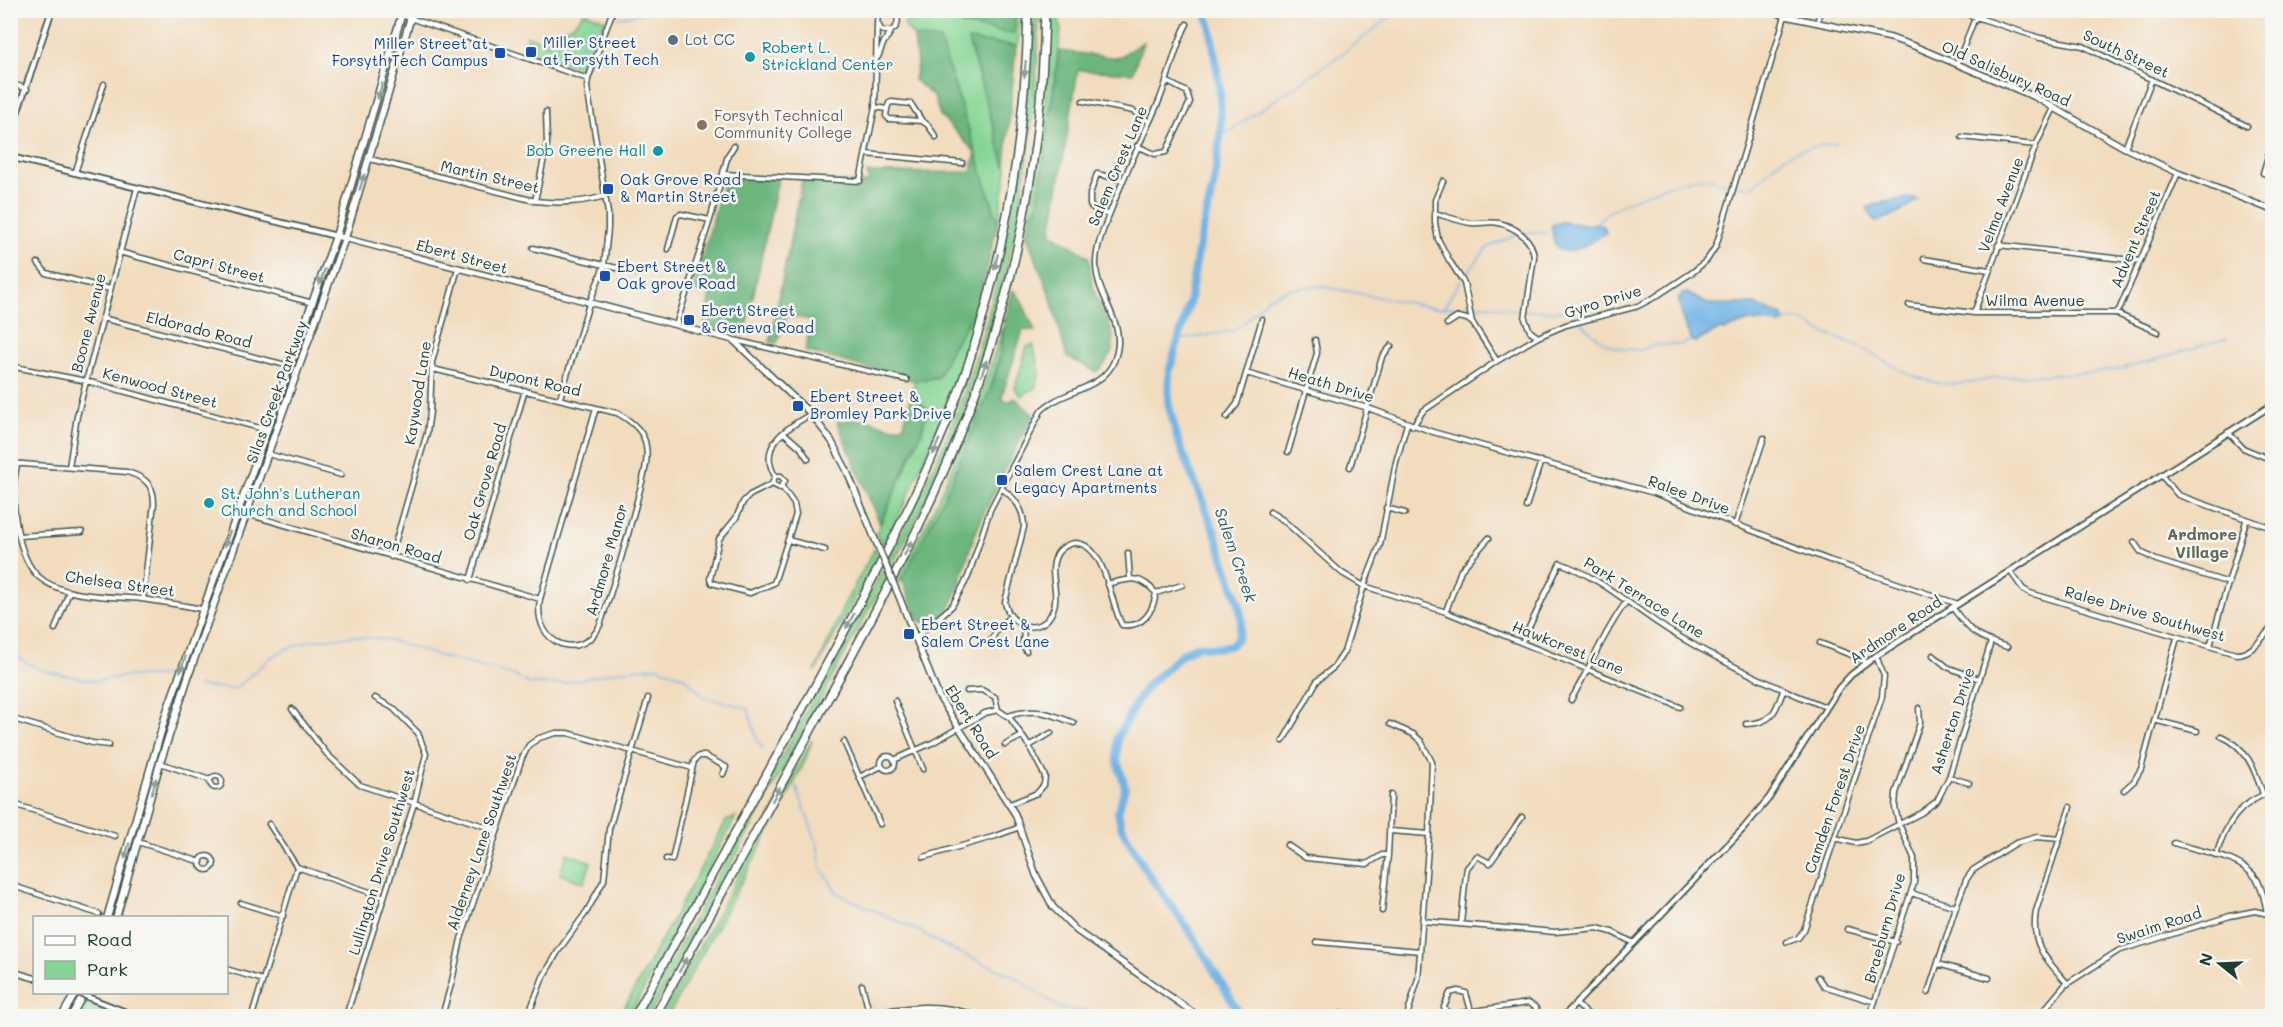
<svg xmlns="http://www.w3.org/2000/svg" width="2283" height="1027" font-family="Mali,sans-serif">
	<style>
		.green { fill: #86d594; stroke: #528964; stroke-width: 1.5 }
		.forest { fill: #6cb67e; stroke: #467a59; stroke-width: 1.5 }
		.water { fill: #70b4e6; stroke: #48788d; stroke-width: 1.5 }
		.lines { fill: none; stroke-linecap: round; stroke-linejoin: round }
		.stream { stroke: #70b4e6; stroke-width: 1.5 }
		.river { stroke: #70b4e6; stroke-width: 8 }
		.minor-casing { stroke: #3f5549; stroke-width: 7 }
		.tertiary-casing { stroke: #3f5549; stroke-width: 8 }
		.secondary-casing { stroke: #3f5549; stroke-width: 8 }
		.primary-casing { stroke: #3f5549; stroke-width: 9 }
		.motorway-casing { stroke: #3f5549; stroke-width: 10 }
		.minor { stroke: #fff; stroke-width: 4 }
		.tertiary { stroke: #fff; stroke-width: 4.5 }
		.secondary { stroke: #fff; stroke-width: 5 }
		.primary { stroke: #fff; stroke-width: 6 }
		.motorway { stroke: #fff; stroke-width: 7 }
		.tertiary-bridge-casing { stroke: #3f5549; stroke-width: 8; stroke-linecap: butt }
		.secondary-bridge-casing { stroke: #3f5549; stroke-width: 8; stroke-linecap: butt }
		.tertiary-bridge { stroke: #fff; stroke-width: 4.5 }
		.secondary-bridge { stroke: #fff; stroke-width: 5 }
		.oneway { fill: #8f9e9a }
		.service-dot { fill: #5c6f8a; stroke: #f6f6f2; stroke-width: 2 }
		.transit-dot { fill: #1a4fb4; stroke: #f6f6f2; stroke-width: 2 }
		.culture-dot { fill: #0f9aa8; stroke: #f6f6f2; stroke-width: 2 }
		.education-dot { fill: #8d6e63; stroke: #f6f6f2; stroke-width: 2 }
		.labels { text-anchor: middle; stroke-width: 5; stroke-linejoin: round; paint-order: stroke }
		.service-label { font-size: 15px; fill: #4e5e75; stroke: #f6f6f2; text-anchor: start }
		.transit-label { font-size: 15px; fill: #164399; stroke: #f6f6f2; text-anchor: start }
		.culture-label { font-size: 15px; fill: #0d838f; stroke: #f6f6f2; text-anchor: start }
		.street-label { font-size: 15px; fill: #1f3d34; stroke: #f6f6f2 }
		.education-label { font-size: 15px; fill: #785e54; stroke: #f6f6f2; text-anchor: start }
		.neighbourhood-label { font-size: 16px; font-weight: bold; fill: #626757; stroke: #f6f6f2 }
		.water-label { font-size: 16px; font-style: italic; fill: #335b60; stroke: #f6f6f2 }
	</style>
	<rect width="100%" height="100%" fill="#f6f6f2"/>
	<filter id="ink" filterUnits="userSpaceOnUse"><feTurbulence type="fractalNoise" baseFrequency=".0167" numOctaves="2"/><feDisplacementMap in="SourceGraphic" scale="12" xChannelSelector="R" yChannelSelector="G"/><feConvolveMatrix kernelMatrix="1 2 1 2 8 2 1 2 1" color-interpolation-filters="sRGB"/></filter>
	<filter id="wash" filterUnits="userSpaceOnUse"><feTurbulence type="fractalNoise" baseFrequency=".008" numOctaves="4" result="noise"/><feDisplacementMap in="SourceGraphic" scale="24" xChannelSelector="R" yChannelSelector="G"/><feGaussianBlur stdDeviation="1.35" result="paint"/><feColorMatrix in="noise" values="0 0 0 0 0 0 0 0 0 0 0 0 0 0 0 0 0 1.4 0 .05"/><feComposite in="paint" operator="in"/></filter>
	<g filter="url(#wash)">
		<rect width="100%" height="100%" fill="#f2dcbe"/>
		<path class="green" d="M932,11H958L962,25L1014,33L1016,11H1020L1018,46L968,41L1007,170L998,222L940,41L914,37L904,25L906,21L935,20Z
			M1034,11H1039C1036,142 1013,273 968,397C932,498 879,590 829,683C769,794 709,905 649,1016H642C704,902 766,788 827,673C876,583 927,494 962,398C1008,270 1027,145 1034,11Z
			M1051,11H1057L1061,30L1037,210L1030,214C1042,146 1048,79 1051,11Z
			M584,12L605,20L585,67L580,69L523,50L527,36L549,43L554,32C567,28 576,25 584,12Z
			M977,308C961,369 939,429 912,487C903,506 895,528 881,544L876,534L922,431L927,408L911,396L915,381L938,377L952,347Z
			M1004,324C998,392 960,467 929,527C919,546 911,567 898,585L901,574L937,502L974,417Z
			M1033,345L1040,373L1035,388L1021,396L1015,388L1027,347Z
			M875,548L877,553L874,563L815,672L845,603Z
			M812,740L805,761L785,802L668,1016H662Z
			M736,817L629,1016H620L726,821Z
			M567,853L591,862L584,883L560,874Z
			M86,1002L118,1014L120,1016H78Z"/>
		<path class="forest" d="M958,11H1016L1014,34L962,25Z
			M914,37L940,40L998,222L977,308L952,347L938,377L915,381L805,351L812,320L787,316L777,343L770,342L802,180L865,183L869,181L867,173L971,172L976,153L940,115L934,97L914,80L917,65Z
			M968,40L1016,46L1005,166Z
			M1143,42L1133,73L1078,70L1051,233L1089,257C1090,268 1091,280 1094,290C1104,324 1130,340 1097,372L1067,357L1050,295L1026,234L1030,214L1037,210L1059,51L1118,58Z
			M725,177L778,179L745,335L704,326L710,294L693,290Z
			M1013,290L1020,298L1035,331L1023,330L1002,396L1004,401H1010L1015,398L1034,416C1012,453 993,492 976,532C962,564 962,600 936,625L919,621L902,580L947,491L992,385L1002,351L1004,324Z
			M911,396L927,408L922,431L880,524L837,422C846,421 858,418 867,420C880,422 890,432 904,425Z"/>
		<path class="water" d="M1908,198L1918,200L1899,213L1876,222L1867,208L1881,203Z
			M1561,222L1588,225L1597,223L1605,228L1606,233C1603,235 1600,236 1598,238C1577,250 1553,265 1552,227V225Z
			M1687,293L1707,304H1754L1783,316L1785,322L1781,324L1749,321L1725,330L1720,329L1696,342L1692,341L1684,323L1679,303V298L1682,294Z"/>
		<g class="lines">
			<path class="stream" d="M618,18L654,10
				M577,47L593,40L601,25
				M1220,138C1279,95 1342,58 1398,10
				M1597,223C1608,205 1679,179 1700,178C1717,177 1732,189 1750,186C1762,183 1767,169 1777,162C1795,148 1815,146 1837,144
				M1523,233H1546
				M1463,278L1487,248L1518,234
				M1444,307L1460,281
				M1784,320C1801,317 1812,327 1826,334C1836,338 1846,341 1856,345C1881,357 1901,374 1929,381C1954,388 1972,382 1996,378C2030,374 2066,375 2100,372C2143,367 2185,349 2227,338
				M1178,340L1233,331L1244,323L1269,297L1289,289L1320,286L1436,308L1489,305L1520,311H1565L1574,315L1591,332L1608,345L1623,349L1640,350L1656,345L1682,344L1692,340
				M10,651L27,663L44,671L94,681L126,676H165
				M197,686L235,689L270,658L286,649L309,641L353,636L389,640L446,658L513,675L530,684H560L623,670L658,667L684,677L704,697L747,708L749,711L757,740L763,749
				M796,786L817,843L821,867L837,893L923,933L940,944L1015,977L1060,1008C1073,1012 1089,1008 1101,1016"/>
			<path class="river" d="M1204,10L1210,24L1220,91L1221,130L1214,183L1199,244L1189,304L1169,372L1168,402L1178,441L1215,533L1239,604L1242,620L1238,638L1231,645L1219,648L1197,646L1182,654L1147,686L1137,701L1117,738V760L1125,787L1118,812L1121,826L1145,869L1195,939L1241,1016"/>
		</g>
	</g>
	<g filter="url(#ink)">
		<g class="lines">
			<g class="minor-casing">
				<path id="minor" d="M884,10L879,14L877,21L881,30C892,34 900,27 897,16L891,10
					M1955,10L2040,38L2083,46L2247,126
					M410,18L588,79
					M1818,23L1819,10
					M878,57L884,42L891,32
					M1957,64L1978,10
					M10,83L27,89
					M1083,101L1133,111L1148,121
					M875,107L887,109L886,116L889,119L922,121L928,125L936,137
					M887,109L889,103L892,102L911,104L922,121
					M1962,137L2036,145
					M2272,143L2263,173L2272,175
					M1137,146L1155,154L1166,152L1190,102L1187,92L1166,81
					M2125,148L2152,79
					M866,154L962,163
					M370,159L535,201C560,204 581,203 605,196
					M75,173L104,84
					M723,174L860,181L875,107L877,24
					M1443,181L1435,200V223L1438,239L1449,260L1464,283L1472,322L1497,361
					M535,201L547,144L546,112
					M1434,213C1446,216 1458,221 1471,223C1480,224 1490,221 1499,223C1515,227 1533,239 1534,257L1525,319L1530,331L1538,337
					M1109,215L1095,210L1090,205V194L1097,174L1123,180
					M1998,245L2140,261
					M533,248L638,273
					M668,249L677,216L681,214L710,220
					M119,252L313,303
					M1924,259L1989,270
					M38,263L46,273L110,289
					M1909,305L1974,313H2115L2158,332
					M1974,313L2036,145L2054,108
					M2115,313L2119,310L2178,173
					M102,318L290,366
					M1447,324L1458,317L1467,319L1471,322
					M676,325L710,220L728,155L734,146
					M734,340L907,380
					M10,366L86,381L267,430
					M433,369L617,413C630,420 644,430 646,446C649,464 641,484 637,501C626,543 614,584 600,625C583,662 532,647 540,599L596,408
					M1246,373L1368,408L1433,432L1654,493L1829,560L1958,604
					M560,398L589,304L604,266L608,229V213L587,87L588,79L613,10
					M1227,417L1237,404L1262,319
					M1413,426L1423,411L1497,361L1538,337L1566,325L1638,306L1655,297L1693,272L1707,260L1716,246L1785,16
					M2228,432L2243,448L2272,460
					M784,433L800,447L808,459
					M1288,452L1317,353L1315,340
					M268,454L341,475
					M10,463L127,472C144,477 154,484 154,503L143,599
					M17,464C12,487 13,505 17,528C20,544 26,566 39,577C62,598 111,596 141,599C162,602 184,605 205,610
					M69,467L77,416L137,188
					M1350,467L1382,357L1391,346
					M2161,475L2178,495L2272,528
					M775,476L772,484L780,488L785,481L781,476H775C757,445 787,428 811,414
					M772,484L750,495L743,502L736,518L719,539L710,579L712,583L750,593L774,583L796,514L794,504L782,487
					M1001,488C1015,498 1024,509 1024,527L1005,602C1009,628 1043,637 1053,610C1060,593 1048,573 1056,556C1059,549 1067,544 1074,543C1106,542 1110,604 1122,625C1143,628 1153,612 1156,593C1138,573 1130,579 1107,584
					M1526,507L1541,461
					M1386,508L1405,513
					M1270,512L1283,520L1342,573L1364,586L1446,612L1680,707
					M247,514L540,599
					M1735,525L1764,438
					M19,536L82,532
					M788,540L825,550
					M2134,542L2141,552L2156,560L2229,583
					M1128,553L1130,579
					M391,557L427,433L430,412L432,362L458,268
					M2010,571L2023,589L2030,593L2236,654C2251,655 2263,637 2272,627
					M470,580L525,390
					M1156,593L1182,585
					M1952,607C1971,633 1976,637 2007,647
					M1446,611L1461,570L1489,538
					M1024,626L1023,644L1026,651
					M55,629L69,592
					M916,637L952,606L968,577L990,510L1041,411C1061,390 1102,391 1114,361C1130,322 1094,298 1096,261C1097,242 1106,223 1113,205C1127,169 1144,135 1159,101C1170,75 1174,48 1187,24
					M991,641L998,627L1010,617
					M1522,642L1560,563C1602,578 1635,610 1673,633C1722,662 1773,687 1826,707
					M1820,643L1864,660L1865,664
					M2210,646L2246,521
					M1933,655L1947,667L1979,679
					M967,691L982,690L995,697L998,710
					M1571,700C1590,667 1604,632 1626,602
					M895,701L923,769
					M292,709L327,754L360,785L496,830
					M1008,716C1035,707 1049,713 1074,723
					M10,718L92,743L109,745
					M2154,720L2197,731
					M1390,724L1413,734L1421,741L1432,762L1429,834L1418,979L1407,1016
					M1746,724C1771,723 1775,714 1783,691
					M2221,736C2247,747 2254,768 2263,794
					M1283,741L1317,681L1334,667L1344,652L1364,586L1380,545L1396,462L1407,424
					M844,742L880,824
					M1005,745L1022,736
					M1029,746L1051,733
					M881 763a7 7 0 1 1 14 0a7 7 0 1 1-14 0Z
					M894,760L932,743L985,713L998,710L1010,718L1029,746L1045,776L1044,785L1037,793L1010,804
					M160,763L210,780
					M210 782a6 6 0 1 1 12 0a6 6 0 1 1-12 0Z
					M859,777L882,766
					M1949,777L1969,783
					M2124,790L2134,781L2141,769L2177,638
					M10,803L115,836
					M269,824L297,867L384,897
					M1390,831L1429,834
					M1835,838L1856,843L1866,841L1921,813L1937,801L1949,777L1991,642
					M138,842L201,862
					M2174,843C2199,851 2244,857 2258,881C2263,891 2265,902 2267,913
					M1287,845L1306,858L1367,864L1382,855H1388
					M2216,856C2225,825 2240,801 2272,792
					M200 863a7 7 0 1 1 14 0a7 7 0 1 1-14 0Z
					M924,857L996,836L1020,827
					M666,859L672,860L694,761L699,756H705L726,767L723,774
					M10,885L99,914
					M1911,893L1956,907
					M241,903L283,916
					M1382,911L1388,855L1391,795
					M1422,921L1555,932L1597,928L1612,932L1634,943
					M1461,924L1466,874L1467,868L1477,856L1490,863L1522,817
					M1847,929L1896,942
					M1317,942L1420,951
					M1787,942L1798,938L1804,930L1882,697L1884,676L1876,656
					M1938,964L1989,978
					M226,969L263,980
					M1818,977L1824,986L1875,1002
					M2068,984C2046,960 2030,944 2036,911L2070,807
					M862,985L870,1016
					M1928,993L1956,907L1966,880L1973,870L2016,843L2037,837L2060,839
					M1576,1004L1590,1016
					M1471,1011L1466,993L1458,991L1450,993L1444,1007L1448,1013L1454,1014L1528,1003L1535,1007L1541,1016
					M252,1016L297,867
					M346,1016L414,804L426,754L418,733L393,708L375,698
					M442,1016L452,981L461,939L522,758L529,745L539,738L556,733H568L692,768
					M528,1016L543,977L559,950L587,911L604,880L609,829L648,698
					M850,1016C893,1010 935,999 976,1016
					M1338,1016L1342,1013L1354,1016
					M1870,1016L1914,883V858L1899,824L1895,808L1896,793L1920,723L1919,708
					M2039,1016L2065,985L2118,951L2230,916L2255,911L2272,915"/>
			</g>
			<g class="tertiary-casing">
				<path id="tertiary" d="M10,134L52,10
					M10,157L336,236
					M10,971L34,978
					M95,1000L136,1016
					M1564,1016L1743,829L1769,798L1839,688L1851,675L1876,656L2272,405"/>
			</g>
			<g class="secondary-casing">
				<path id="secondary" d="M392,10L410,18
					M1771,10L1785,16L1891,38L1914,46L2035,97L2125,148L2178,173L2272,210
					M336,236L733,340L811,414L831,440L846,469L874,537
					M900,599L939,697L1015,814L1036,875L1053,907L1077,931L1198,1016"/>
			</g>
			<g class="primary-casing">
				<path id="primary" d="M107,918L167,711L336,236L403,10
					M116,918L160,763L191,668L345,238L413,10
					M62,1016L76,992
					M71,1016L85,992
					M126,1016L129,1014"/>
			</g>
			<g class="motorway-casing">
				<path id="motorway" d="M635,1016C689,917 743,817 798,717C843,634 890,550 929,464C992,327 1026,161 1028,10
					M655,1016C711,914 767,811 823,708C884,596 947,483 986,361C1023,249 1043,129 1045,10"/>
			</g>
			<use href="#minor" class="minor"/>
			<use href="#tertiary" class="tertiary"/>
			<use href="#secondary" class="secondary"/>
			<use href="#primary" class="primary"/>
			<use href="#motorway" class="motorway"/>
			<g class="tertiary-bridge-casing">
				<path id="tertiary-bridge" d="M76,992L95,1000"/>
			</g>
			<g class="secondary-bridge-casing">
				<path id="secondary-bridge" d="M874,537L900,599"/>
			</g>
			<use href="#tertiary-bridge" class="tertiary-bridge"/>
			<use href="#secondary-bridge" class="secondary-bridge"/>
		</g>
		<defs><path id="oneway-solid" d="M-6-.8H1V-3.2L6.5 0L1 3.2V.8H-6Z" transform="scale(1.5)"/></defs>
		<g class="oneway">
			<use href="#oneway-solid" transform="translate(1025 69) rotate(95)"/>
			<use href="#oneway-solid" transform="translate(380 91) rotate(106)"/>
			<use href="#oneway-solid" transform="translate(362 182) rotate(-73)"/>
			<use href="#oneway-solid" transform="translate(996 262) rotate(103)"/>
			<use href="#oneway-solid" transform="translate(322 277) rotate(109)"/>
			<use href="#oneway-solid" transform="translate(984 368) rotate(-71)"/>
			<use href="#oneway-solid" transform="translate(936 447) rotate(113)"/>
			<use href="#oneway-solid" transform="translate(227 539) rotate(110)"/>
			<use href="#oneway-solid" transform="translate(908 548) rotate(-64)"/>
			<use href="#oneway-solid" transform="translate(850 621) rotate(119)"/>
			<use href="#oneway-solid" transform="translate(183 664) rotate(109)"/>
			<use href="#oneway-solid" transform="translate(154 786) rotate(-74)"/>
			<use href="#oneway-solid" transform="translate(776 794) rotate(-61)"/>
			<use href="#oneway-solid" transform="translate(127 851) rotate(106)"/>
			<use href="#oneway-solid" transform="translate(683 965) rotate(-61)"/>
		</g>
	</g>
	<circle class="service-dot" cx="673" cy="40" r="6"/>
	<g class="transit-dot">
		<rect x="525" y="46" width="12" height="12" rx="3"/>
		<rect x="494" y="47" width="12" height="12" rx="3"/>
		<rect x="602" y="183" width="12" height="12" rx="3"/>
		<rect x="599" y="270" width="12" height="12" rx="3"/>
		<rect x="683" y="314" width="12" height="12" rx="3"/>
		<rect x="792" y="400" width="12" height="12" rx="3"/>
		<rect x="996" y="474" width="12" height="12" rx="3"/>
		<rect x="903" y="628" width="12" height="12" rx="3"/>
	</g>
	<g class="culture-dot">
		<circle cx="750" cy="57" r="6"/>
		<circle cx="658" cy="151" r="6"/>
		<circle cx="209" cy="503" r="6"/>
	</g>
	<circle class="education-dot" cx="702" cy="125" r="6"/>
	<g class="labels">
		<g class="service-label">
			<text x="685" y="45">Lot CC</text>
		</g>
		<g class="transit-label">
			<text x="543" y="48">Miller Street<tspan x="543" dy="17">at Forsyth Tech</tspan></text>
			<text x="488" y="49" text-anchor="end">Miller Street at<tspan x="488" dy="17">Forsyth Tech Campus</tspan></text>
			<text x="620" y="185">Oak Grove Road<tspan x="620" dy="17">&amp; Martin Street</tspan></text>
			<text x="617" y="272">Ebert Street &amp;<tspan x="617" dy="17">Oak grove Road</tspan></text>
			<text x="701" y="316">Ebert Street<tspan x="701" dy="17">&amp; Geneva Road</tspan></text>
			<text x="810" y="402">Ebert Street &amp;<tspan x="810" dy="17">Bromley Park Drive</tspan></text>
			<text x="1014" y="476">Salem Crest Lane at<tspan x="1014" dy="17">Legacy Apartments</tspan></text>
			<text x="921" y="630">Ebert Street &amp;<tspan x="921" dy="17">Salem Crest Lane</tspan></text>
		</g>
		<g class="culture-label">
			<text x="762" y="53">Robert L.<tspan x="762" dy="17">Strickland Center</tspan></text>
			<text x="646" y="156" text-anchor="end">Bob Greene Hall</text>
			<text x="221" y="499">St. John's Lutheran<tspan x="221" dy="17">Church and School</tspan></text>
		</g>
		<g class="street-label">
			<text transform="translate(2126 54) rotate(25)" y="5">South Street</text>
			<text transform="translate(2006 74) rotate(24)" y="5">Old Salisbury Road</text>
			<text transform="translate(1118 166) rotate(-67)" y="5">Salem Crest Lane</text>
			<text transform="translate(490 177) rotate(13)" y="5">Martin Street</text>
			<text transform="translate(2001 205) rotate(-69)" y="5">Velma Avenue</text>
			<text transform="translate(2136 239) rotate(-67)" y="5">Advent Street</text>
			<text transform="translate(462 257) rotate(15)" y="5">Ebert Street</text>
			<text transform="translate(219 266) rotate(15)" y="5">Capri Street</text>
			<text x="2035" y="306">Wilma Avenue</text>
			<text transform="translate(1603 302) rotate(-17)" y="5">Gyro Drive</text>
			<text transform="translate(89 323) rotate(-76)" y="5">Boone Avenue</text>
			<text transform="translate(199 330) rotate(14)" y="5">Eldorado Road</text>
			<text transform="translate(535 381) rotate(13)" y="5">Dupont Road</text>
			<text transform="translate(1331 385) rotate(17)" y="5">Heath Drive</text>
			<text transform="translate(160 388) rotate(15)" y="5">Kenwood Street</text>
			<text transform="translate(277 392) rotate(-70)" y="5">Silas Creek Parkway</text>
			<text transform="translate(418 393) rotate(-81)" y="5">Kaywood Lane</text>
			<text transform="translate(485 482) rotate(-74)" y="5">Oak Grove Road</text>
			<text transform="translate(1689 495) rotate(20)" y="5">Ralee Drive</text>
			<text transform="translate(396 546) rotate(16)" y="5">Sharon Road</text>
			<text transform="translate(607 560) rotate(-74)" y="5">Ardmore Manor</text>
			<text transform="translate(120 584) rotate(8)" y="5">Chelsea Street</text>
			<text transform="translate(1644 598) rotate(32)" y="5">Park Terrace Lane</text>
			<text transform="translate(2145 614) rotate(16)" y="5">Ralee Drive Southwest</text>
			<text transform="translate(1896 630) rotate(-34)" y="5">Ardmore Road</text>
			<text transform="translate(1568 648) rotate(22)" y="5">Hawkcrest Lane</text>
			<text transform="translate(1953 721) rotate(-72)" y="5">Asherton Drive</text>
			<text transform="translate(971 722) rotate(58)" y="5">Ebert Road</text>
			<text transform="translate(1835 799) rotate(-71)" y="5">Camden Forest Drive</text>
			<text transform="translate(482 842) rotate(-71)" y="5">Alderney Lane Southwest</text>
			<text transform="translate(382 862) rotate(-73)" y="5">Lullington Drive Southwest</text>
			<text transform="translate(2159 926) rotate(-18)" y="5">Swaim Road</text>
			<text transform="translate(1885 928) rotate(-74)" y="5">Braeburn Drive</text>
		</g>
		<g class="education-label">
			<text x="714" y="121">Forsyth Technical<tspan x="714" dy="17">Community College</tspan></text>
		</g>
		<g class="neighbourhood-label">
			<text x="2202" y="540">Ardmore<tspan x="2202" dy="18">Village</tspan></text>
		</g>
		<g class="water-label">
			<text transform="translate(1236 555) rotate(71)" y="6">Salem Creek</text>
		</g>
	</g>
	<rect width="2283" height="1027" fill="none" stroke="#f6f6f2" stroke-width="36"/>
	<rect x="33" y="916" width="195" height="78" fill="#f6f6f2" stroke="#a0aca6" stroke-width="1.5"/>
	<rect x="45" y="936" width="30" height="9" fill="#ffffff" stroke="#a0aca6" stroke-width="1.5"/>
	<text x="87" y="946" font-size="18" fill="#1f3d34">Road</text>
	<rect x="45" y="961" width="30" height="18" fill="#86d594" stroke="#a0aca6" stroke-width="1.5"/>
	<text x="87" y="976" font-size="18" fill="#1f3d34">Park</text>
	<g transform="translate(2220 964) rotate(288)" stroke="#f6f6f2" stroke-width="4.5" paint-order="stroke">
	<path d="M0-4.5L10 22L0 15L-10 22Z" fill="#1f3d34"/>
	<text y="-9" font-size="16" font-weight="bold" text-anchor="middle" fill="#1f3d34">N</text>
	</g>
</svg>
